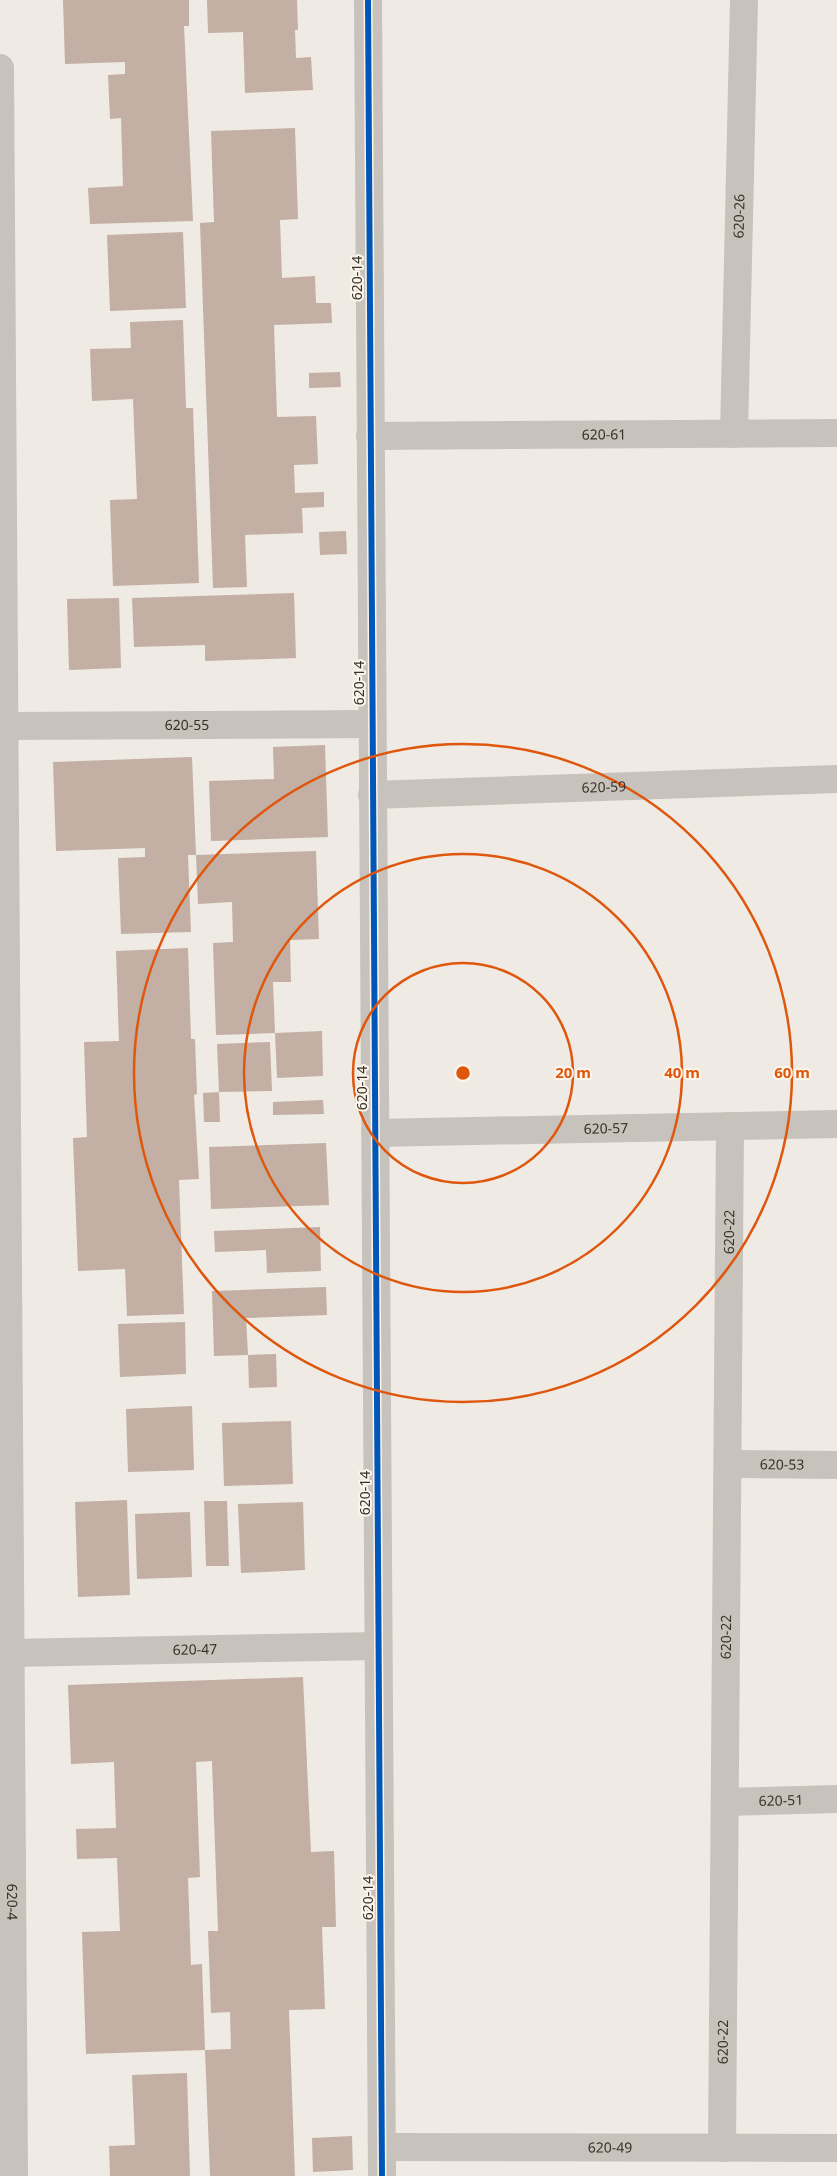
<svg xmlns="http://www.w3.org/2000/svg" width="837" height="2176" font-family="'Noto Sans',sans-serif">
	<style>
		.building { fill: #c3afa4 }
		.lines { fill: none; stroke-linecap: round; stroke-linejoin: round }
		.minor { stroke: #c8c2bc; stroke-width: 28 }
		.cycleway-casing { stroke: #fbf5eb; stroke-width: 9 }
		.cycleway { stroke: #0057b8; stroke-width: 6 }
		.ring { fill: none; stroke: #df570d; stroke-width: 2.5 }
		.labels { text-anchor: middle; stroke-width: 4; stroke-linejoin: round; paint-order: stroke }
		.street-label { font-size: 14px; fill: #393029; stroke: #fbf5eb }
		.centre { fill: #df570d; stroke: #fbf5eb; stroke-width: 2.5 }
		.ring-label { font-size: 15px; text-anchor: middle; font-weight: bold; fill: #df570d; stroke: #fbf5eb; stroke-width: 4; stroke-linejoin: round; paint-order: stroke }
	</style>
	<rect width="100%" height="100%" fill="#efeae3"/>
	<path class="building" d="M63,0H189V26H184L193,221L90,224L88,188L123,186L121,118L110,119L108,75L125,74V62L65,64Z
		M207,0H297L298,30H295L296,58L311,57L313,90L245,93L243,32L208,33Z
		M295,128L298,219L280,220L282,278L315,276L316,303H331L332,323L274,325L277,417L316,416L318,464L294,465L295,493L324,492V507L302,508L303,533L245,535L247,587L213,588L200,223L214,222L211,131Z
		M183,232L186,308L110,311L107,235Z
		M183,320L186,408H193L199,583L113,586L110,500L137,499L133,399L92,401L90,349L131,348L130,322Z
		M340,372L341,387L309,388V373Z
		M346,531L347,554L320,555L319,532Z
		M294,593L296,658L205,661V645L134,647L132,598Z
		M119,598L121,668L69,670L67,599Z
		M325,745L328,837L211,841L209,781L274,779L273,747Z
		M192,757L196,855L316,851L319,939L290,940L291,982H273L275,1033L322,1031L323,1076L277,1078L275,1033L216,1035L213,943L233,942L232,902L198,904L196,855H188L191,932L121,934L118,858L145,857V848L56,851L53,762Z
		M188,948L191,1039H195L197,1094L194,1095L199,1179L179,1180L184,1314L127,1316L125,1269L78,1271L73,1138L87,1137L84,1042L119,1041L116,951Z
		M270,1042L272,1091L219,1092L217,1044Z
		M219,1092L220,1122H204L203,1093Z
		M323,1100L324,1114L273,1115V1102Z
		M326,1143L329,1205L211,1209L209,1147Z
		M320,1227L321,1271L267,1273L266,1250L215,1252L214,1231Z
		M326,1287L327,1315L246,1318L248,1355L214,1356L212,1291Z
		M185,1322L186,1374L120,1377L118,1324Z
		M276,1354L277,1387L249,1388L248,1355Z
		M192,1406L194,1470L128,1472L126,1409Z
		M291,1421L293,1484L224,1486L222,1423Z
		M127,1500L130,1595L78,1597L75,1502Z
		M204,1501H227L229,1566H206Z
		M303,1502L305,1570L241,1573L238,1504Z
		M190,1512L192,1577L137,1579L135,1514Z
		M303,1677L311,1852L334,1851L336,1927H322L325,2009L289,2010L295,2176H210L205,2050L231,2049L230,2012L211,2013L208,1931H218L212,1761L196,1762L200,1877L188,1878L191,1965L202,1964L205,2050L86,2054L82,1932L120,1931L117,1858L77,1859L76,1829L116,1828L114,1762L71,1764L68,1685Z
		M187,2073L190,2176H110L109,2146L135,2145L132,2075Z
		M352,2136L353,2170L313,2172L312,2138Z"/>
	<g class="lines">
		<g class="minor">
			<path d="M368,0L382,2176"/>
			<path id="s1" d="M0,68L14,2176"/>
			<path id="s2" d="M734,434L744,0"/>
			<path id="s3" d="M370,436L837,433"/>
			<path id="s4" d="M5,726L372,724"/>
			<path id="s5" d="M372,795L837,779"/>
			<path id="s6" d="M375,1133L837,1124"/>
			<path id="s7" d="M728,1464L837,1465"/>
			<path id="s8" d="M11,1653L378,1646"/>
			<path id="s9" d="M725,1802L837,1799"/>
			<path id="s10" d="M382,2147L837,2148"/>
			<path id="s11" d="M722,2148L730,1126"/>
		</g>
		<g class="cycleway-casing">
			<path id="cycleway" d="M368,0L382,2176"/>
		</g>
		<use href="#cycleway" class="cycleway"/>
	</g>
	<g class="ring">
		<circle cx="463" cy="1073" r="110"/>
		<circle cx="463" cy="1073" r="219"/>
		<circle cx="463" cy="1073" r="329"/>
	</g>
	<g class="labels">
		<g class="street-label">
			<text dy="5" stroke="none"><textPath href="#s2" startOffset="218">620-26</textPath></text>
			<text transform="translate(357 278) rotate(-90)" y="5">620-14</text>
			<text dy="5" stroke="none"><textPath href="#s3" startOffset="234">620-61</textPath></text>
			<text transform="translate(359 683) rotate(-90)" y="5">620-14</text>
			<text dy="5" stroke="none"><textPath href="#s4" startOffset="182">620-55</textPath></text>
			<text dy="5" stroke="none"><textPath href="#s5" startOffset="232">620-59</textPath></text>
			<text transform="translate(362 1088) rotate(-90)" y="5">620-14</text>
			<text dy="5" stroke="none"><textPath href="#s6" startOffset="231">620-57</textPath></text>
			<text dy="5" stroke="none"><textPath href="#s11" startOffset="916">620-22</textPath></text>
			<text dy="5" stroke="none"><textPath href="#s7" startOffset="54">620-53</textPath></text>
			<text transform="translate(365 1493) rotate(-90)" y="5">620-14</text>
			<text dy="5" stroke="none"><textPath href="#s11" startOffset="511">620-22</textPath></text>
			<text dy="5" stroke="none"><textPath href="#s8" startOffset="184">620-47</textPath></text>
			<text dy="5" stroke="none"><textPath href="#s9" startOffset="56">620-51</textPath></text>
			<text transform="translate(368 1898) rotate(-90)" y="5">620-14</text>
			<text dy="5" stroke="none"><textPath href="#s1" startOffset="1834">620-4</textPath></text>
			<text dy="5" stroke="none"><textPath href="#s11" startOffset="106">620-22</textPath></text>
			<text dy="5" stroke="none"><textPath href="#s10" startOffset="228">620-49</textPath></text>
		</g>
	</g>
	<circle cx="463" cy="1073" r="8" class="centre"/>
	<g class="ring-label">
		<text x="573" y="1078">20 m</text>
		<text x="682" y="1078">40 m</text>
		<text x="792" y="1078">60 m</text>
	</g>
</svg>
